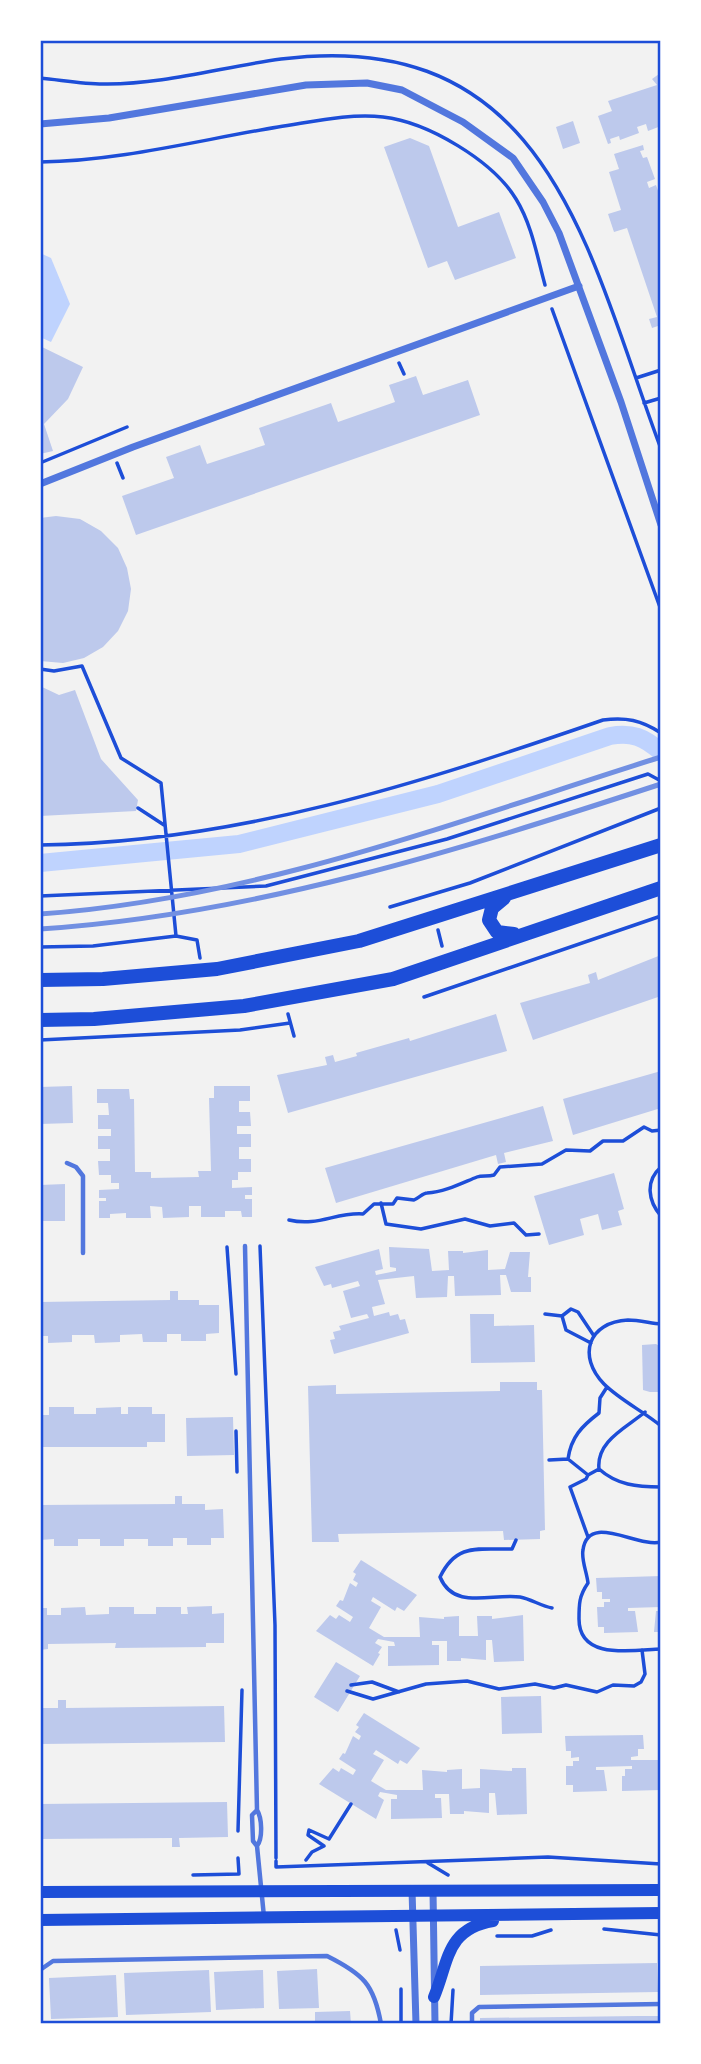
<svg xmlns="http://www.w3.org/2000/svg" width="701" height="2064" font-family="'Space Grotesk',sans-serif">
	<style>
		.water { fill: #bfd3fe }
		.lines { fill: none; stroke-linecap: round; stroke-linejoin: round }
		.canal { stroke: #bfd3fe; stroke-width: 18 }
		.building { fill: #bdc9ec }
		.path { stroke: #1d4ed8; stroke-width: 3.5 }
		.service { stroke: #5277de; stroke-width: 4.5 }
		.minor { stroke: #5277de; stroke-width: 7 }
		.secondary { stroke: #1d4ed8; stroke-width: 12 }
		.primary { stroke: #1d4ed8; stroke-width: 14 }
		.rail { stroke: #7290e2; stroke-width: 5 }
		.neatline { fill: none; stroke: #1d4ed8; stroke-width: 2.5 }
	</style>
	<rect width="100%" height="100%" fill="#f2f2f2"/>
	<path class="water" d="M40,253L51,258L70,304L51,342L40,337Z"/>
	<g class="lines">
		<path class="canal" d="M40,863L239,844L438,794L610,736C632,732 644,737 661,752"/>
	</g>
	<path class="building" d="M659,74L661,126L648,131L646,124L637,127L639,133L620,140L619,136L610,139L611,143L608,144L598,116L612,111L608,101L657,85L652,79Z
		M573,121L580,143L563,149L556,127Z
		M410,138L429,146L458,227L499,212L516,258L455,280L447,261L428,268L384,147Z
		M643,145L644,150L640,151L643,158L647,157L655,179L647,182L649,188L656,185L661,199V211L658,212L661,220V325L652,328L649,319L657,317L627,228L614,232L608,214L621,210L609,172L619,169L614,154Z
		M40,346L83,367L68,399L44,424L53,451L40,454Z
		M416,376L423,395L468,380L480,415L136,535L122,496L174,478L166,457L200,445L207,464L265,445L259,428L331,403L338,422L395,402L389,385Z
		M56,516L80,519L101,531L118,548L127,568L131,589L128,611L118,631L103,647L84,658L63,663L40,661V518Z
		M40,686L59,695L75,690L101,759L138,800L136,811L40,816Z
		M661,955V996L533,1040L520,1003L590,983L588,975L596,972L598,980Z
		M496,1014L507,1051L288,1113L277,1075L327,1065L325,1057L333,1055L335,1062L357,1056L356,1053L409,1038L410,1041Z
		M661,1071V1108L573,1135L563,1099Z
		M72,1086L73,1123L40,1124V1087Z
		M214,1086H250V1101H239V1112H250L251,1126H237V1134H251V1147H239V1159H251V1172H238V1180H232V1188L252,1187V1195H245V1199H252V1217H242L241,1211H225V1217H201V1206H189V1217L163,1218L162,1207L150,1206L151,1218H126V1213L110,1214V1218H99V1201H106V1198H99V1190L119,1189V1183H111V1175H99L98,1161H110V1149H98V1136H111V1129H98V1115H109L108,1103H97V1089H129L130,1099H134L135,1172H151V1178L199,1177L198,1171H211L209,1098H214Z
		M543,1106L553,1141L504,1153L506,1162L498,1164L496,1155L336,1203L325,1168Z
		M614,1173L624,1209L618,1211L622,1225L602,1230L598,1214L580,1219L584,1235L549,1245L534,1196Z
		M65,1184V1221H40V1185Z
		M389,1247L429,1249L432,1271L449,1270L448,1251H463V1253L488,1250V1270L505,1269L510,1252H530L528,1277H531V1292H511L506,1275H500L501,1295L455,1296L454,1276H448L447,1297L416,1298L414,1276L378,1280L385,1304L372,1307L374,1316L389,1312L390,1316L398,1314L400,1320L405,1319L409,1333L334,1354L330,1340L335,1339L333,1332L341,1330L339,1326L369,1318L367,1314L351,1318L343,1291L360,1286L358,1281L332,1288L331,1284L324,1286L315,1267L379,1249L383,1269L375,1271L376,1275L396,1271V1268L390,1267Z
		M170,1291H178V1300H199V1305H219V1333L206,1334V1341H181V1334H167V1342H143L142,1334L120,1335V1342L95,1343L94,1335H72V1342L48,1343V1336H40V1302L170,1300Z
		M470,1314H494V1326L534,1325L535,1362L471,1363Z
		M656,1344L661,1347V1392H650L643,1390L642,1345Z
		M500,1382H537V1390H542L545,1530L540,1531V1539L504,1540L503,1531L338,1534L339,1542H312L308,1386L336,1385V1394L500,1391Z
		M49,1407H74V1414H96V1408L121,1407V1414H128V1407H152V1414H165V1442H147V1447H40V1415H49Z
		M233,1417L234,1455L187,1456L186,1418Z
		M175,1496H182V1504H205V1510L223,1509L224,1538H211V1545H187V1538H173V1546H148V1539H124V1546H100V1539H78V1546H54V1539L40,1540V1505L175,1504Z
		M361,1560L417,1595L404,1611L397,1607L395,1611L373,1597L371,1601L381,1607L369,1628L384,1637H420L419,1617L444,1619V1617L459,1616V1636H478L477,1616H492V1619L523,1615L524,1661L494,1662L492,1640H486V1660L461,1658V1661H447V1641H432V1645H439V1665L388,1666V1646H395L394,1642L378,1639L375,1643L382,1647L378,1653L380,1654L373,1666L316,1631L330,1615L336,1619L339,1615L350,1622L353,1617L336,1606L340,1600L343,1601L350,1583L356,1587L358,1583L353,1580L356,1574L353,1572Z
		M661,1576V1607L628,1608V1611H635L638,1632L604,1633V1627H598L597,1607H604V1602H610V1599H602V1592H597L596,1578Z
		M212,1606V1614L224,1613V1643H206V1647L115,1648L116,1643L48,1644V1649L40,1650V1608H47V1615H61V1608L85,1607L86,1615L109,1614V1607H134V1614H156V1607H181V1614H188L187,1607Z
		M656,1611H661V1632H654Z
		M336,1662L360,1676L338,1712L314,1697Z
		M541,1696L542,1733L502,1734L501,1697Z
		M58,1700H66V1708L224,1706L225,1742L40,1744V1708H58Z
		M364,1713L420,1748L407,1764L400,1760L398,1764L376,1750L373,1754L384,1760L371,1781L386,1790H423L422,1770L447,1772V1770L462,1769V1789L480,1788V1769L512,1771V1768H526L527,1814L497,1815L495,1793H489V1813L464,1811V1814H450L449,1794H435V1798H441L442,1818L391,1819V1799H397V1795L380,1792L378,1796L384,1800L376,1819L319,1784L333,1768L339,1772L341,1768L353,1775L356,1770L339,1759L343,1753L345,1754L353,1736L359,1740L361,1736L355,1732L359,1727L356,1725Z
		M643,1735L644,1749H638V1756L631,1757V1760H661V1790L622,1791V1776H625V1769H632V1766L596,1767V1770H604L607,1791L573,1792V1785H566V1766H573V1761H579V1757L571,1758V1751H566L565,1736Z
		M227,1802L228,1837L179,1838L180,1847H172V1838L40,1839V1804Z
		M657,1963L658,1992L480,1995V1966Z
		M317,1969L319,2008L279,2009L277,1971Z
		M209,1970L211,2012L126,2015L124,1973Z
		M263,1970L264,2008L216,2010L214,1972Z
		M116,1975L118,2017L51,2019L49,1978Z
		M350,2011L351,2024H315V2012Z
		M638,2016H658V2024H480V2018Z"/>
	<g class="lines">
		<path class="path" d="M40,78C61,80 83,84 103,84C163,85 222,67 281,59C550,25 588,254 661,449
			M40,162C120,161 199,140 278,127C312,122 349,113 383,117C428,122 493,161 516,199C532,225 537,256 545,285
			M552,309L661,610
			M399,363L404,374
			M636,378L661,370
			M644,403L661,398
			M40,463L127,427
			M117,463L123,478
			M40,669L54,671L82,666L121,758L161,783L176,936L197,940L200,958
			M138,808L164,825
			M40,845C235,843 421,783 603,720C626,717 641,720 661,733
			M40,896L266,886L447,839L648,774L661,781
			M390,907L470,883L661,808
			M438,930L442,946
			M40,947L93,946L176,936
			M424,997L661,916
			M288,1014L294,1036
			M40,1040L240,1030L290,1023
			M661,1167C645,1181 648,1201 661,1216
			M381,1203L386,1224L421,1229L465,1219L490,1226L514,1223L526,1235L539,1234
			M289,1220C318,1227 336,1212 363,1214L374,1204H393L397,1198L414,1200C419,1198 423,1193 427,1193C445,1192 462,1183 477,1177C482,1175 488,1177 494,1175L500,1167L542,1164L566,1150L590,1151L603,1141H623L644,1127L652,1131L661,1130
			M260,1246L275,1625L276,1858
			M227,1247L236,1374
			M545,1314L562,1316L571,1309L578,1312L594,1336
			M562,1316L566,1330L591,1343
			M661,1324C650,1323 639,1320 628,1320C588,1322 577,1356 604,1384C620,1400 643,1411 661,1426
			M645,1412C626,1428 596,1441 599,1469C617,1485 637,1487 661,1487
			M236,1431L237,1472
			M568,1459C571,1437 582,1426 599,1413L600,1398L607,1387
			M549,1460L568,1459L588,1475L599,1469
			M588,1537L570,1487L586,1479L588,1475
			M516,1540L512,1549C479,1550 457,1542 440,1577C454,1611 492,1593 520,1597C531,1599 541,1606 552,1608
			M661,1542C637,1548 588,1512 583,1550C581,1559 587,1573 588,1583C579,1596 579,1604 579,1619C579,1661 633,1650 661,1649
			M351,1685L372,1682L399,1692
			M347,1691L373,1699L426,1684L467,1681L499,1689L535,1684L554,1688L566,1685L597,1692L613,1685L634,1686L641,1682L645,1674L642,1650
			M238,1831L242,1690
			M306,1860L312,1852L324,1846L308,1835L309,1830L329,1839L351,1804
			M276,1861V1867L548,1857L661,1864
			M428,1863L448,1875
			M193,1875L239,1874L238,1858
			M604,1929L661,1935
			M396,1930L400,1950
			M497,1936H532L551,1930
			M401,2024V1989
			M451,2024L453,1990"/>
		<path class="service" d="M67,1163L76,1167L83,1176V1253
			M245,1246L257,1810C262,1818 263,1838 257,1846
			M257,1810L252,1815L253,1841L257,1846L264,1917
			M40,1970L53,1961L327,1956C363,1974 374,1984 381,2024
			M472,2024V2013L479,2007L661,2004"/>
		<path class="minor" d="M40,124L109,118L306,85L367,83L402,90L463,122L513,158L543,202L559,233L621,402L661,525
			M40,484L133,447L579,286
			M412,1890L416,2024
			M433,1890L435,2024"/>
		<path class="secondary" d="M40,1892L661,1890
			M40,1920L661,1913
			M434,1997C449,1961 446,1929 493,1921"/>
		<path class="primary" d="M504,898L492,908L489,920L497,932L514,934
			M40,980L103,979L217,969L359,941L661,845
			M40,1020L94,1019L244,1006L393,979L661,888"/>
		<path class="rail" d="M40,914C255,899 457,821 661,757
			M40,929C253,915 459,850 661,784"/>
	</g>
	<rect width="701" height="2064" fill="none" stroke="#ffffff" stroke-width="84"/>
	<rect x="42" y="42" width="617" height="1980" class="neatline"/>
</svg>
